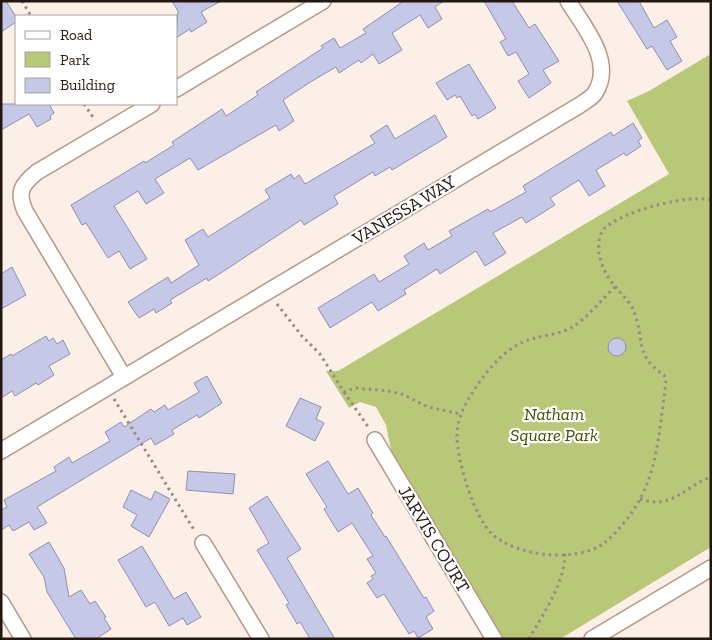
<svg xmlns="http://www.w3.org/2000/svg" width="712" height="640" font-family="'Zilla Slab',serif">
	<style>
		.green { fill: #b8c878 }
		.building { fill: #c6c8e8; stroke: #8e90ae }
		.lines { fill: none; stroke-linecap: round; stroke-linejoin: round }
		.street-casing { stroke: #b59885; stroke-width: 18 }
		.path { stroke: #978b84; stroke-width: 3; stroke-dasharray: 2.5 4; stroke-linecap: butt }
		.street { stroke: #fff; stroke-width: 15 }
		.labels { text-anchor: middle; stroke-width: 4.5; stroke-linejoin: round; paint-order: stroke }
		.street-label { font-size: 18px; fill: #221711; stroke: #fff }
		.park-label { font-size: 18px; font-style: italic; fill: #444e00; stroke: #fff }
	</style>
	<rect width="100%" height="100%" fill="#fcefe7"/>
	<path class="green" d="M709,55L711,58V547L560,639H502L393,460L386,425L376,407L360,402L349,408L326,371H338L669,174L627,101L649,91Z"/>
	<path class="building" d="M1,1H6L16,17V22L1,32Z
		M172,1H221L201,12L207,22L191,32L190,29L176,38L178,11Z
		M404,1H444L435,7L442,19L428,28L420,15L392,33L402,50L379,64L373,54L361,63L359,60L339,73L336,67L312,81L283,100L294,121L279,131L276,125L198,170L190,158L155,179L164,193L146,204L138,191L114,206L147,259L130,269L119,251L108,258L86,223L82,225L71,205L144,161L145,163L174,145L172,142L222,109L226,116L258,95L256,92L323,48L321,46L334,38L340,48L366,33L363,29Z
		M484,1H512L529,28L535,24L559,61L543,70L551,83L529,98L518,81L529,74L516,52L508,56L500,42L506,39Z
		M617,1H639L654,28L667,20L677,37L670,41L682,61L667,70L652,46L647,49Z
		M469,64L496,108L478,119L475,114L472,116L460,96L457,98L455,95L447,100L436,83Z
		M1,104H49L54,113L50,116L51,119L37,127L29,114L1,130Z
		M435,115L447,137L392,170L390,167L375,176L373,172L334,196L338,204L322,214L304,225L301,220L227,269L208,281L207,278L170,300L172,303L156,313L154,309L139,318L128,302L168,277L171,283L199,265L185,240L203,229L208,237L270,198L265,190L291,174L294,179L299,175L305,184L375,143L370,136L387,125L395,139Z
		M633,123L642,138L638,141L641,146L626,156L624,153L596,170L605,186L589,196L579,180L550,198L555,205L526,223L522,217L493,233L506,253L485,266L476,251L440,274L437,269L404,290L406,294L378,311L372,302L330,328L318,308L374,274L379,282L409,264L404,256L424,243L428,250L452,236L449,231L488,209L490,212L526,192L523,186L611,132L613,136Z
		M12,267L26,295L1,309V274Z
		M46,336L49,341L53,338L57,344L63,340L70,354L49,366L54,375L38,385L36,383L15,396L12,391L1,398V360L11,354L12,356Z
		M608 347a9 9 0 1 1 18 0a9 9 0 1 1-18 0Z
		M207,376L222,403L199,418L197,415L172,430L174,434L155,445L151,438L37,507L47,523L34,530L29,522L13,531L9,525L1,530V510L7,507L4,500L56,471L54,467L69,457L72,463L110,441L105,432L121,422L124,427L151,409L154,412L165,405L168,410L199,392L194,383Z
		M300,398L321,407L316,419L324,423L315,441L286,426Z
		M328,461L348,494L358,488L373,513L371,515L385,537L386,536L424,598L426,597L434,611L426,617L433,629L418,638L414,631L409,634L384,594L377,598L367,583L373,579L371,576L376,573L367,559L373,556L352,523L338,532L324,509L327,507L306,474Z
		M188,471L235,474L233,494L186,490Z
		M131,490L151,500L155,491L170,499L149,537L131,526L137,515L123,507Z
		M267,496L301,549L287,558L335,639H310L300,622L297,624L286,605L289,603L257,550L269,543L249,508Z
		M49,542L64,568L69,597L81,590L90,604L95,601L106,617L104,618L111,629L96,639H76L47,592L44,577L29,554Z
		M142,546L174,599L186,592L201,617L187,625L183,618L169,626L155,602L146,607L118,560Z"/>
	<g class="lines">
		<g class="street-casing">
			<path id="street" d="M176,89L323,1
				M124,377L25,211C17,192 21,185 37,172L152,104
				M375,440L494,639
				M1,451L580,105C585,101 592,98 595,93C615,62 584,27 568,1
				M203,543L261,639
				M1,602L23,639
				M592,639L711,568"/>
		</g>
		<path class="path" d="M22,1L31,16
			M84,104L95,120
			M615,287C603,298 588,317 574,326C562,334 545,335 531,339C504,347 483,375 469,398C462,410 457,422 457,436C457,461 474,517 492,534C516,556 575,563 603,544C616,534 634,512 641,497C659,463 660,421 666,383L664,375C634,355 645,340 634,312C632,305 626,299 621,293C611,283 601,268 599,253C598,245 599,234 605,228C623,211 688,194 711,200
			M277,304L301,335L320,354L344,392L355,388L388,391L402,394L428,407L460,414
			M344,392L369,428
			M114,399L194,530
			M640,499C673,510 683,487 711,477
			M529,639C544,612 564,585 565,554"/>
		<use href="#street" class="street"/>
	</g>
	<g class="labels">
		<g class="street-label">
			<text transform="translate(404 210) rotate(-31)" y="6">VANESSA WAY</text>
			<text transform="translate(434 539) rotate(59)" y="6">JARVIS COURT</text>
		</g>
		<g class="park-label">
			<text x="554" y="420">Natham<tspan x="554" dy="21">Square Park</tspan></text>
		</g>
	</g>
	<rect width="712" height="640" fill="none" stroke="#221711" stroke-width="5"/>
	<rect x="15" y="15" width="162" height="90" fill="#ffffff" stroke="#a7a2a0"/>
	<rect x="25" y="31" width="25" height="8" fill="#ffffff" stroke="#a7a2a0"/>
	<text x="60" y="40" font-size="15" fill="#221711">Road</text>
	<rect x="25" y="52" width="25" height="15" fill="#b8c878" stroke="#a7a2a0"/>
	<text x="60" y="65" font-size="15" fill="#221711">Park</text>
	<rect x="25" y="78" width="25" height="15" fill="#c6c8e8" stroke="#a7a2a0"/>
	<text x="60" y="90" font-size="15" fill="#221711">Building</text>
</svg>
